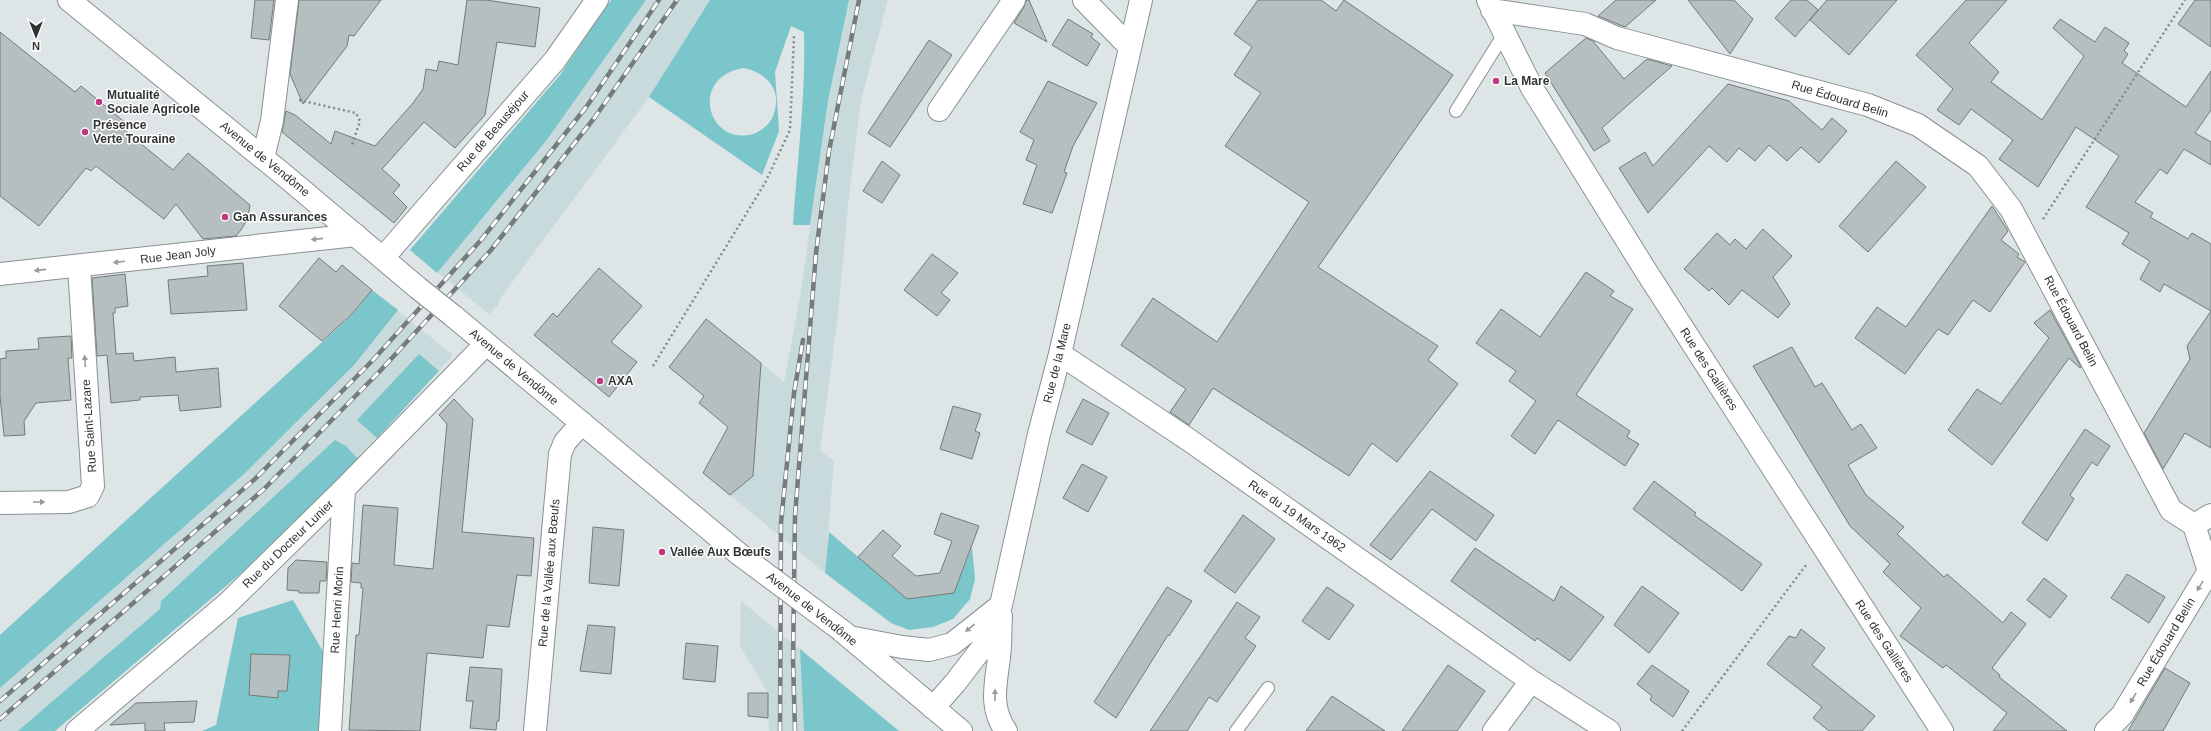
<svg xmlns="http://www.w3.org/2000/svg" width="2211" height="731" font-family="Arial,sans-serif">
	<style>
		.built { fill: #c8dadb }
		.green { fill: #7bc6cb; fill-rule: evenodd }
		.building { fill: #b6bfbf; stroke: #727a7a }
		.lines { fill: none; stroke-linecap: round; stroke-linejoin: round }
		.service-casing { stroke: #899192; stroke-width: 14 }
		.minor-casing { stroke: #899192; stroke-width: 24 }
		.secondary-casing { stroke: #899192; stroke-width: 24 }
		.path { stroke: #84898a; stroke-width: 2.5; stroke-dasharray: 2 3; stroke-linecap: butt }
		.service { stroke: #fff; stroke-width: 12 }
		.minor { stroke: #fff; stroke-width: 22 }
		.secondary { stroke: #fff; stroke-width: 22 }
		.rail-casing { stroke: #767b7b; stroke-width: 4.5 }
		.rail { stroke: #fff; stroke-width: 3; stroke-dasharray: 9; stroke-linecap: butt }
		.secondary-bridge-casing { stroke: #899192; stroke-width: 24; stroke-linecap: butt }
		.secondary-bridge { stroke: #fff; stroke-width: 22 }
		.oneway { fill: #989999 }
		.poi-dot { fill: #bd3a80; stroke: #fff; stroke-width: 1.5 }
		.labels { text-anchor: middle; stroke-width: 3; stroke-linejoin: round; paint-order: stroke }
		.poi-label { font-size: 12px; font-weight: bold; fill: #303333; stroke: #fff; text-anchor: start }
		.street-label { font-size: 12px; fill: #303333; stroke: #fff }
	</style>
	<rect width="100%" height="100%" fill="#dde5e6"/>
	<path class="built" d="M611,0H710L649,97L502,296L498,305L489,314L410,250L560,75Z
		M849,0H888L861,100L849,196L838,315L820,451L834,461L825,573L730,495L753,475L761,363L784,382L800,297L828,101Z
		M372,290L453,355L355,461L273,546L55,731H0V635L352,315Z
		M741,601L840,682L831,731H769L768,693L740,646Z"/>
	<path class="green" d="M611,0H646L546,141L437,273L410,250L560,75Z
		M710,0H849L828,101L810,225H793C797,161 806,97 804,32L791,26L775,72L779,131L762,175L649,97ZM743,68C766,72 782,89 774,113C772,122 764,129 756,133C709,150 687,78 743,68Z
		M372,290L398,310L354,365L244,474L0,688V635L352,315Z
		M419,354L439,371L377,438L357,420Z
		M335,440L346,446L358,459L273,546L55,731H18L160,609L161,601Z
		M829,532L907,599L954,593L972,547L975,579L970,599L953,619L933,627L909,630L891,623L825,573Z
		M293,600L328,660L323,731H202L216,725L238,618Z
		M800,649L899,731H804Z"/>
	<path class="building" d="M255,0H274L269,40L251,38Z
		M299,0H381L354,36L349,35L347,46L303,104L290,74Z
		M467,0H486L540,8L535,47L497,42L485,115L455,148L424,122L382,169L400,185L393,193L407,207L394,223L282,132L286,111L295,115L331,144L335,131L375,146L413,103L423,89L426,69L437,71L439,61L458,65Z
		M1026,0H1029L1047,42L1014,23L1024,7Z
		M1258,0H1321L1336,11L1344,0L1453,75L1318,267L1438,346L1428,360L1458,384L1397,462L1372,443L1349,476L1213,388L1189,425L1170,412L1186,389L1121,345L1153,298L1217,342L1309,202L1225,146L1261,93L1234,75L1252,47L1234,34Z
		M1616,0H1656L1625,27L1598,16Z
		M1688,0H1734L1753,19L1730,54Z
		M1791,0H1807L1818,10L1795,37L1775,18Z
		M1827,0H1897L1849,55L1810,20Z
		M1966,0H2007L1969,43L1999,72L1991,82L2042,120L2084,56L2053,28L2060,19L2095,42L2105,27L2129,43L2124,51L2128,54L2122,63L2186,107L2211,71V110L2195,133L2211,142V165L2184,149L2167,174L2160,169L2135,202L2153,213L2150,217L2188,239L2192,233L2211,244V448L2185,433L2163,469L2144,433L2190,359L2187,346L2211,311L2164,284L2160,292L2140,279L2150,261L2122,244L2129,233L2086,207L2119,156L2076,127L2038,187L1999,159L2013,140L1971,109L1959,125L1937,110L1953,89L1916,55Z
		M2195,0H2211V47L2178,24Z
		M1068,19L1093,34L1091,37L1100,44L1087,66L1052,45Z
		M0,32L75,92L81,86L127,124L123,129L173,170L188,153L250,205L248,218L241,230L236,236L203,239L176,204L164,219L96,166L91,171L86,168L39,226L0,196Z
		M1586,38L1593,41L1624,79L1647,59L1672,66L1602,128L1610,141L1594,151L1545,73Z
		M929,40L952,55L890,147L868,133Z
		M1048,81L1097,103L1073,146L1064,172L1067,173L1052,213L1023,204L1037,165L1026,160L1034,140L1020,132Z
		M1728,84L1789,101L1822,130L1832,118L1847,131L1819,163L1801,147L1787,161L1769,145L1755,161L1739,148L1727,162L1709,146L1648,213L1619,168L1645,152L1653,166Z
		M882,161L900,175L882,203L863,191Z
		M1896,161L1926,187L1868,252L1839,226Z
		M1992,206L2008,231L2001,240L2019,254L2017,257L2025,262L1990,312L1973,300L1948,335L1938,329L1905,374L1855,338L1877,307L1906,327Z
		M1763,229L1792,256L1773,277L1790,304L1778,318L1742,290L1729,305L1712,288L1709,291L1684,269L1717,233L1730,245L1735,239L1746,249Z
		M932,254L958,273L941,293L950,300L937,316L904,290Z
		M319,258L336,272L342,265L372,290L351,315L322,341L279,306Z
		M243,263L247,310L171,314L168,280L208,276L207,266Z
		M599,268L642,306L611,342L637,362L609,397L534,335L553,313L557,317Z
		M1586,272L1614,291L1610,296L1633,309L1576,395L1630,431L1627,437L1639,444L1625,466L1558,420L1535,454L1511,436L1536,401L1509,381L1516,371L1476,343L1501,309L1540,337Z
		M125,274L128,306L115,308V313H113L116,354L133,353L134,361L175,357L176,372L218,368L221,407L180,411L178,395L140,397V400L111,403L107,355L97,356L92,278Z
		M2050,310L2081,367L2080,368L2069,358L1992,465L1948,430L1977,389L2001,404L2049,338L2034,323Z
		M706,319L761,363L753,476L730,495L703,473L728,427L699,403L704,396L669,367Z
		M71,336L72,358H68L71,400L36,403L24,421L25,435L4,436L0,396V359L6,358V351L39,349L38,338Z
		M1792,347L1815,387L1822,383L1852,430L1861,424L1877,448L1848,465L1866,495L1904,527L1897,534L1944,577L1947,574L2003,623L2011,612L2026,624L1992,668L2000,675L1999,677L2067,731H1993L2007,713L1946,665L1943,668L1900,636L1921,608L1883,572L1890,564L1850,526L1753,366Z
		M454,399L473,419L462,532L534,538L531,576L517,575L509,627L487,625L483,658L427,653L420,731L349,730L356,635H359L363,588H361V583L351,582L352,563L359,564L363,505L398,508L394,565L433,569L447,424L439,415Z
		M1083,399L1109,413L1092,445L1066,432Z
		M953,406L981,414L975,431L980,433L972,459L940,449Z
		M2085,429L2110,446L2097,466L2092,462L2070,495L2074,499L2047,541L2022,523Z
		M1082,464L1107,477L1088,512L1063,498Z
		M1430,471L1494,515L1476,541L1432,509L1391,560L1370,545Z
		M1654,481L1696,513L1694,515L1762,564L1742,591L1633,509Z
		M941,513L979,526L954,593L907,599L858,557L883,530L901,546L892,556L916,576L940,573L952,541L934,534Z
		M1243,515L1275,539L1235,593L1204,571Z
		M593,527L624,530L619,586L589,583Z
		M1475,548L1554,601L1561,586L1604,617L1570,661L1537,638L1535,641L1451,581Z
		M296,560L327,562L326,581H320L319,593H299V591L287,590L288,568Z
		M2127,574L2165,597L2149,623L2111,598Z
		M2044,578L2067,596L2050,618L2027,600Z
		M1642,586L1679,613L1649,653L1614,625Z
		M1167,587L1192,601L1169,636L1168,635L1116,718L1094,702Z
		M1327,587L1354,605L1329,640L1302,621Z
		M1237,602L1260,617L1245,638L1256,646L1217,702L1209,697L1187,731H1150Z
		M588,625L615,627L611,674L580,671Z
		M1801,629L1825,648L1812,665L1875,716L1862,731H1829L1813,718L1822,707L1767,664L1789,636L1796,638Z
		M686,643L718,646L715,682L683,679Z
		M251,654L290,655L287,691H278V698L249,695Z
		M1448,665L1485,691L1457,731H1402Z
		M1652,665L1689,691L1673,717L1650,700L1652,696L1637,684Z
		M470,667L502,669L499,721H497L496,730L470,728L473,701H466Z
		M2165,668L2190,683L2163,731H2128Z
		M748,693H768V718L748,716Z
		M1332,696L1385,731H1306Z
		M197,701L194,722L164,723L165,731H145V723L110,725L136,703Z"/>
	<g class="lines">
		<g class="service-casing">
			<path id="service" d="M1456,111L1504,34
				M1236,731L1268,688"/>
		</g>
		<g class="minor-casing">
			<path id="minor" d="M1084,0L1130,47
				M1488,0L1532,88L1644,268L1942,731
				M1492,10L1585,24L1617,38L1868,105L1918,125L1978,166L2011,209L2171,510L2194,525L2209,571L2122,715L2106,731
				M939,110L1014,0
				M263,158L272,121L287,0
				M383,258L555,60L597,0
				M0,274L356,235
				M1060,354L1189,440L1531,681L1494,731
				M0,503L69,502L88,496L93,486L79,266
				M2194,525L2211,515
				M1001,616C1000,630 1001,643 999,657C996,684 989,707 1006,731
				M849,637L902,647L929,650L952,644L1000,606
				M1531,681L1609,731
				M933,708L955,683L982,648L1001,605L1039,434L1060,354L1141,0
				M77,731L227,604L344,489L486,344
				M330,731L344,489
				M535,731L560,454L565,442L582,423"/>
		</g>
		<g class="secondary-casing">
			<path id="secondary" d="M69,0L284,175L418,288
				M452,315L739,554
				M841,630L961,731"/>
		</g>
		<path class="path" d="M299,100L356,113L360,121L352,145
			M2043,219L2185,0
			M653,366L765,183L790,130L794,35
			M1682,731L1806,565"/>
		<use href="#service" class="service"/>
		<use href="#minor" class="minor"/>
		<use href="#secondary" class="secondary"/>
		<g class="rail-casing">
			<path id="rail" d="M0,701L255,479L373,360L481,240L587,106L659,0
				M0,719L263,490L381,370L491,250L595,117L677,0
				M780,731L781,523L794,393L803,340
				M795,731L793,661L795,516L816,253L829,151L859,0"/>
		</g>
		<use href="#rail" class="rail"/>
		<g class="secondary-bridge-casing">
			<path id="secondary-bridge" d="M418,288L452,315
				M739,554L841,630"/>
		</g>
		<use href="#secondary-bridge" class="secondary-bridge"/>
	</g>
	<defs><path id="oneway-solid" d="M-6-.8H1V-3.2L6.5 0L1 3.2V.8H-6Z"/></defs>
	<g class="oneway">
		<use href="#oneway-solid" transform="translate(317 239) rotate(174)"/>
		<use href="#oneway-solid" transform="translate(119 262) rotate(173)"/>
		<use href="#oneway-solid" transform="translate(40 270) rotate(174)"/>
		<use href="#oneway-solid" transform="translate(85 361) rotate(-94)"/>
		<use href="#oneway-solid" transform="translate(39 502)"/>
		<use href="#oneway-solid" transform="translate(2200 586) rotate(121)"/>
		<use href="#oneway-solid" transform="translate(970 628) rotate(141)"/>
		<use href="#oneway-solid" transform="translate(995 695) rotate(-90)"/>
		<use href="#oneway-solid" transform="translate(2133 698) rotate(121)"/>
	</g>
	<g class="poi-dot">
		<circle cx="1496" cy="81" r="4"/>
		<circle cx="99" cy="102" r="4"/>
		<circle cx="85" cy="132" r="4"/>
		<circle cx="225" cy="217" r="4"/>
		<circle cx="600" cy="381" r="4"/>
		<circle cx="662" cy="552" r="4"/>
	</g>
	<g class="labels">
		<g class="poi-label">
			<text x="1504" y="85">La Mare</text>
			<text x="107" y="99">Mutualité<tspan x="107" dy="14">Sociale Agricole</tspan></text>
			<text x="93" y="129">Présence<tspan x="93" dy="14">Verte Touraine</tspan></text>
			<text x="233" y="221">Gan Assurances</text>
			<text x="608" y="385">AXA</text>
			<text x="670" y="556">Vallée Aux Bœufs</text>
		</g>
		<g class="street-label">
			<text transform="translate(1840 99) rotate(17)" y="4">Rue Édouard Belin</text>
			<text transform="translate(493 131) rotate(-49)" y="4">Rue de Beauséjour</text>
			<text transform="translate(265 159) rotate(39)" y="4">Avenue de Vendôme</text>
			<text transform="translate(178 255) rotate(-7)" y="4">Rue Jean Joly</text>
			<text transform="translate(2071 321) rotate(62)" y="4">Rue Édouard Belin</text>
			<text transform="translate(1057 363) rotate(-76)" y="4">Rue de la Mare</text>
			<text transform="translate(514 367) rotate(40)" y="4">Avenue de Vendôme</text>
			<text transform="translate(1709 369) rotate(57)" y="4">Rue des Gallières</text>
			<text transform="translate(89 426) rotate(-94)" y="4">Rue Saint-Lazare</text>
			<text transform="translate(1297 516) rotate(35)" y="4">Rue du 19 Mars 1962</text>
			<text transform="translate(288 544) rotate(-44)" y="4">Rue du Docteur Lunier</text>
			<text transform="translate(549 573) rotate(-85)" y="4">Rue de la Vallée aux Bœufs</text>
			<text transform="translate(812 609) rotate(38)" y="4">Avenue de Vendôme</text>
			<text transform="translate(337 610) rotate(-87)" y="4">Rue Henri Morin</text>
			<text transform="translate(1884 641) rotate(57)" y="4">Rue des Gallières</text>
			<text transform="translate(2166 642) rotate(-59)" y="4">Rue Édouard Belin</text>
		</g>
	</g>
	<g transform="translate(36 36) rotate(180)" stroke="#ffffff" stroke-width="3" paint-order="stroke">
	<path d="M0-3L7 15L0 10L-7 15Z" fill="#303333"/>
	<text y="-6" font-size="11" font-weight="bold" text-anchor="middle" fill="#303333">N</text>
	</g>
</svg>
